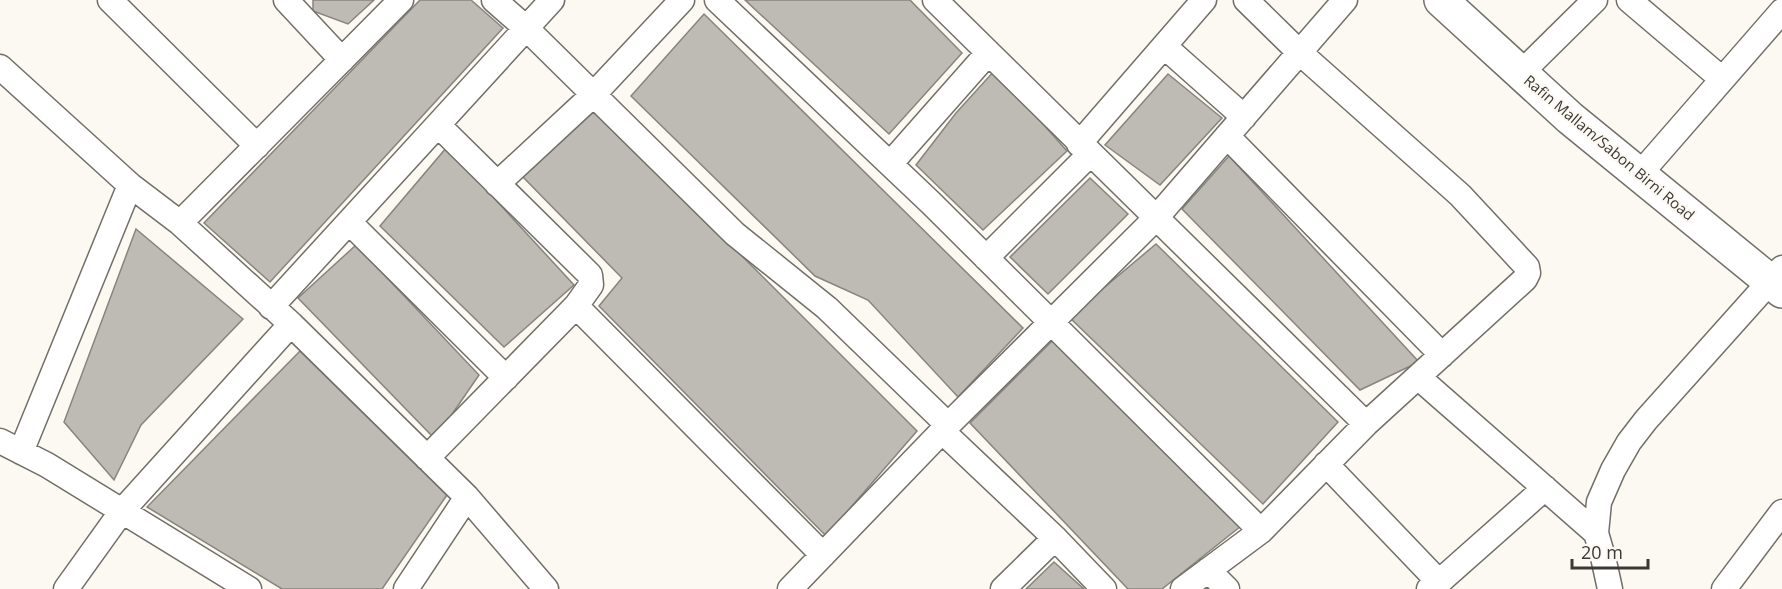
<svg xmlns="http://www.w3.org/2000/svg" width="1782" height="589" font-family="'Open Sans',sans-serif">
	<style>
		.building { fill: #bebab4; stroke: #88847e; stroke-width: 1.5 }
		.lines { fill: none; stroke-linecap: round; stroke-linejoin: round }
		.street-casing { stroke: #726f69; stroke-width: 27 }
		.secondary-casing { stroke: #726f69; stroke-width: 36 }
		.street { stroke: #fff; stroke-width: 24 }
		.secondary { stroke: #fff; stroke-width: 33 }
		.labels { text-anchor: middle; stroke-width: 4.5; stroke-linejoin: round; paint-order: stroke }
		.street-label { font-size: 15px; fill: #3a3936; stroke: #fcf9f2 }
	</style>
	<rect width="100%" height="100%" fill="#fcf9f2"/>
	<path class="building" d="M313,0H374L348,24L313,11Z
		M420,0H471L503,28L270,282L204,223Z
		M745,0H910L962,53L889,134Z
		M704,14L1023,328L958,397L868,300L815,276L631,96Z
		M995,70L1067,151L983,230L916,165L956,113Z
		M1168,74L1222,118L1160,185L1105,145Z
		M595,109L917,431L826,536L599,306L622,278L521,175Z
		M447,147L574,285L504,347L380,226Z
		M1229,156L1419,362L1360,390L1182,209Z
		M1090,178L1128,214L1048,294L1010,257Z
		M136,229L243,319L141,425L114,480L64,422Z
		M1156,244L1338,422L1263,504L1069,317Z
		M356,245L479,375L435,439L298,298Z
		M1055,338L1241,526L1162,589H1128L970,423Z
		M300,351L447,495L382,589H282L147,507Z
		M1054,562L1084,589H1026Z"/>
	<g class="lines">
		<g class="street-casing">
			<path id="street" d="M110,0L257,146
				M286,0L342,60
				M494,0L526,28L735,234L827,308L948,425
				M717,0L930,202L1261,531
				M935,0L1366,424
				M1629,0L1722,79
				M1164,46L1244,117
				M0,67L130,185L180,223L291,324L467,497L546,589
				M1521,73L1595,0
				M1227,136L1442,355
				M1079,144L1204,0
				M890,164L988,53
				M1639,175L1782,11
				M497,184L593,95L682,0
				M349,222L506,378
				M180,223L401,0
				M986,258L1090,154
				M576,306L823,555
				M271,307L552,0
				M1418,377L1596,533
				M942,431L1055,538L1104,589
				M0,441L47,465L249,589
				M21,452L130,185
				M427,458L576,306L591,285L590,275L438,125
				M1326,464L1439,582
				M1208,570L1227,589
				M66,589L122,511L291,324
				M406,589L467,497
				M790,589L948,425L1156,218L1345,0
				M1003,589L1055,538
				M1183,589L1261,531L1366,424L1525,279L1528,273L1527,267L1460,195L1299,52L1246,0
				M1429,589L1439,582L1545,488
				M1610,589L1603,557L1596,533L1599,502L1613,470L1629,442L1646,420L1782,268
				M1724,589L1782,512"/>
		</g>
		<g class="secondary-casing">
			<path id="secondary" d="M1441,0L1570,118L1782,291"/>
		</g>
		<use href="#street" class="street"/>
		<use href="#secondary" class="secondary"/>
	</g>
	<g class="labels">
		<g class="street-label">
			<text transform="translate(1609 148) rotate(40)" y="5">Rafin Mallam/Sabon Birni Road</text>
		</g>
	</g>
	<path d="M1572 559v9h76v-9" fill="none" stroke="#3a3936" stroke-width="3"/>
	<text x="1581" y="559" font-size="18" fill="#3a3936" stroke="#fcf9f2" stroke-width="4.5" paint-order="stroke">20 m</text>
</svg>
